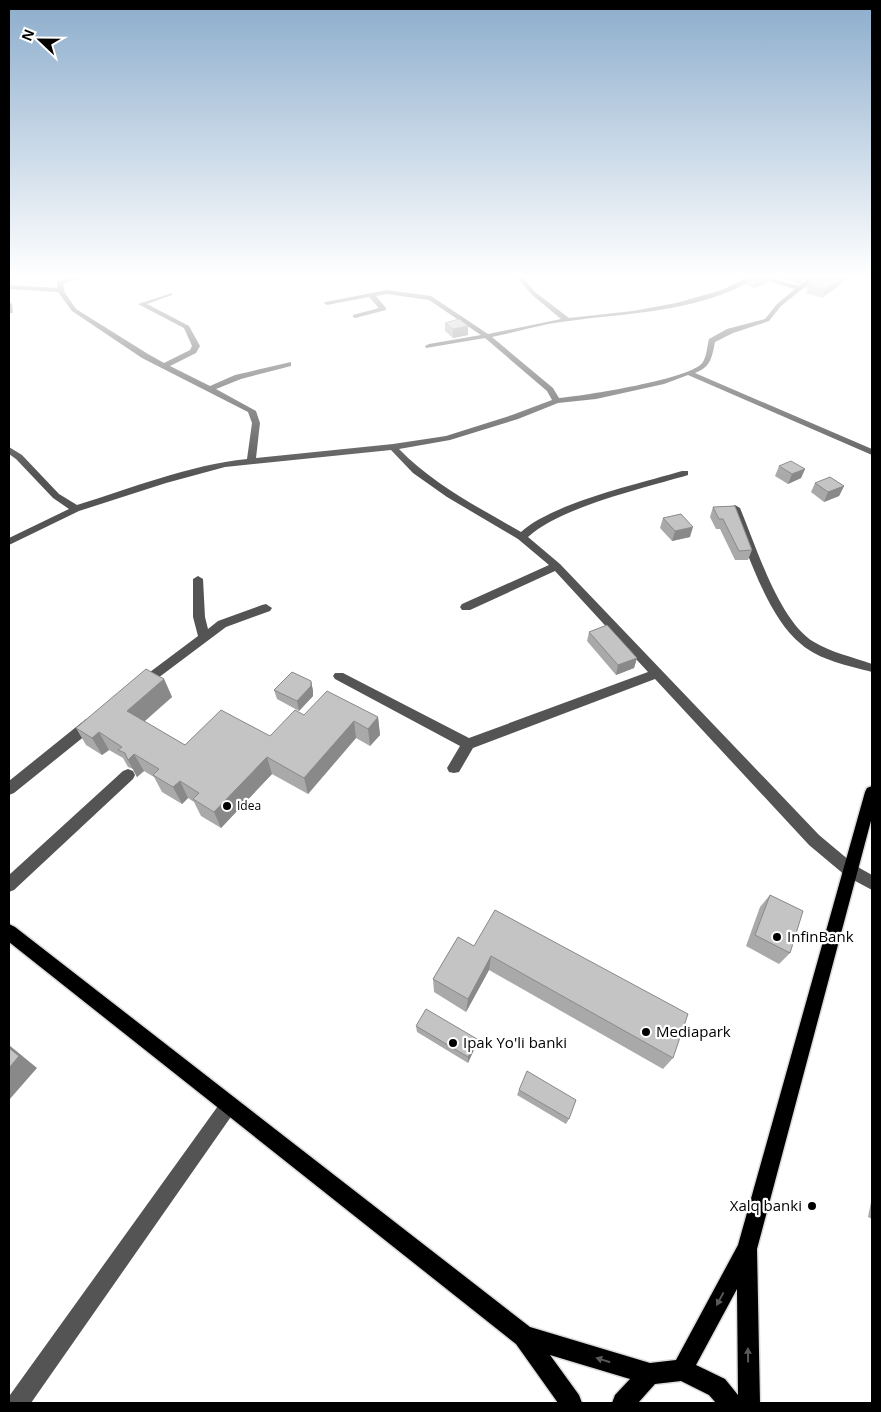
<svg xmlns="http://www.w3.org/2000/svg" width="881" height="1412" font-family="'Open Sans',sans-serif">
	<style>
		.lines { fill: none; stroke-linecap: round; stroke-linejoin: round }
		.major-casing { stroke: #dbdbdb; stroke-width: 3 }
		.minor { fill: #545454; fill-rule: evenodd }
		.major { fill: #000; fill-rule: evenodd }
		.wall { fill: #a9a9a9 }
		.shaded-wall { fill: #898989 }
		.building { fill: #c4c4c4; stroke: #898989 }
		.oneway { fill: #595959 }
		.poi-dot { fill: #000; stroke: #fff; stroke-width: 2 }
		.labels { text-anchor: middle; stroke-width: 4.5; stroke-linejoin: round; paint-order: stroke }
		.poi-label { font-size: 12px; fill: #000; stroke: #fff; text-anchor: start }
		.near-poi-label { font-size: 15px; fill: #000; stroke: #fff; text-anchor: start }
	</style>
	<rect width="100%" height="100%" fill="#fff"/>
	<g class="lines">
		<g class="major-casing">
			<path id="major" d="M872,786V817L757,1249L760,1403H716L709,1395L681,1381L655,1384L638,1403H612L615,1395L630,1379L550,1355L579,1395L582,1403H558L516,1344L9,942V924L15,927L530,1327L650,1363L676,1360L738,1245L865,792L867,788ZM737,1289L738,1395L725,1379L696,1365Z"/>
		</g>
		<path class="minor" d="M70,278H81L63,284L65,293L76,309L148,354L164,363L190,350L192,346L184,328L138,304L172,293V295L147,304L189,326L200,346L196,353L170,366L210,386L235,375L291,362V366L241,379L216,389L256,411L260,423L256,458L393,444L446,436L512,415L552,400L547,391L485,338L426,348L425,346L429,344L481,335L429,300L387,294L376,296L386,308V310L355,318L353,317V315L379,308L369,297L327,305L324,303L325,302L387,290L431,296L488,334L561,319L531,294L518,278H524L535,292L569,318L633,311L676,303L722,290L744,279L756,278C693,316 618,312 548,324C530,328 511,333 492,337L553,388L559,398C582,396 693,379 703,362C707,355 707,346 709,339L727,329L765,319L777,304L795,289L759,278H770L799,286L809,278H816L781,306L769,321L733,333L715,342C712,357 711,367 695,373L872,449V455L688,375L664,384L596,399L558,403L518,419L450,440L399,449C434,485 478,507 521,532C553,503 638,484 682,471H688V475C645,488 560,507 528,537L560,564L819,835L856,866L872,875V890L846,876L809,845L655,679L473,748L459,772L454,773L449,772L447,768L460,746L335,679L333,676L335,673H343L469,738L648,672L555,571L470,610H462L460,607L462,604L549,565L518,539L447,497L413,473L391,450L225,467L166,483L79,511L9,545V538L69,509L53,498L16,459L9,454V447L22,455L59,494L77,505C132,488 189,465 247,459L252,423L248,412L142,358L72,311L58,292L9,289V285L57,288V282Z
			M9,302L12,304L13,313H9Z
			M735,505L740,508C756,546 779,621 814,642C832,653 853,657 872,664V672C849,666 819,660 801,644C767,617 746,548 730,508Z
			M198,576L203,579L205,617L208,629L218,621L262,605L266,604L272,608L270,611L226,627L146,687H138L136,684L138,681L198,636L193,617V579Z
			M91,718L96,719L97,723L96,727L14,793L9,795V781L86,719Z
			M128,769L133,771L135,775L133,779L14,890L9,892V875L123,771Z
			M229,1096L235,1099L238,1105L235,1111L31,1403H9L10,1395L223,1099Z"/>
		<use href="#major" class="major"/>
	</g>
	<path class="wall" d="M749,278H769L768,283L754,288L747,285Z
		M778,278H806L799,284Z
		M812,278H846L845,280L842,281L840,285L822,298L806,293L808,289L806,288L809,280Z
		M445,323L468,326V335L453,338L445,331Z
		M779,466L805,469L801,478L788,484L775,476Z
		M815,483L844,486L839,496L824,502L811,492Z
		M713,507L752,550L748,560H735L720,529H716L710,517Z
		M663,518L690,537L672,541L660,528Z
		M589,632L637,658L634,668L616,675L587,641Z
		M164,679L172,697L144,721L185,745L270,736L304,715L378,717L380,735L370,746L356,738L308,794L272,774L221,828L201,816L194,802L188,798L182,804L162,792L154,777L144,771L137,777L133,769L128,767L123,758L109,750L102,755L86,745L76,728Z
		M311,681L313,691V696L299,711L277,699L274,690Z
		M770,895L790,953L779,964L746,946L760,907Z
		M458,937L673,1058L663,1069L489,970L466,1012L434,992L433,979Z
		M416,1026L477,1039L476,1045L468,1063L417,1032Z
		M519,1090L569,1119L566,1124L517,1095Z
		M872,1197V1219L868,1217Z"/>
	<path class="shaded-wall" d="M761,278H769L768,283L754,288L756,280Z
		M801,278H806L799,284Z
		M838,278H846L845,280L842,281L840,285L822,298L825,290Z
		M468,326V335L453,338V329Z
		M805,469L801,478L788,484L792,474Z
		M844,486L839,496L824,502L828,492Z
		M693,527L690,537L672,541L675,531Z
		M637,658L634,668L616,675L618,665Z
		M164,679L172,697L136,729L127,711Z
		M311,681L313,691V696L299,711L297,701Z
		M378,717L380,735L370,746L368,729Z
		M354,721L356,738L308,794L304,778Z
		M99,732L109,750L102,755L92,738Z
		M134,754L144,771L137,777L128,760Z
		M267,757L272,774L221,828L214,812Z
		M180,781L188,798L182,804L173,787Z
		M491,956L489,970L466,1012L468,999Z
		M477,1039L476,1045L468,1063V1057Z
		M9,1045L37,1068L9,1100Z"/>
	<path class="building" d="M812,278H842L825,290L809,285L814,282L809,280Z
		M459,319L468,326L453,329L445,323Z
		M791,461L805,469L792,474L779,466Z
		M830,477L844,486L828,492L815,483Z
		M735,506L752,550L739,551L723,519H719L713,507Z
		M681,514L693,527L675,531L663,518Z
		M607,625L637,658L618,665L589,632Z
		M146,669L164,679L127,711L185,745L221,710L270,736L295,710L304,715L327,691L378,717L368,729L354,721L304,778L267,757L214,812L193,799L199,793L180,781L173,787L153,775L159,769L134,754L128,760L125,753L118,750L122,747L99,732L92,738L76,728Z
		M292,672L311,681V686L297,701L274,690Z
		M770,895L803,911L790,953L755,935Z
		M495,910L688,1014L673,1058L491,956L468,999L433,979L458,937L474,946Z
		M426,1009L477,1039L468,1057L416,1026Z
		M9,1048L19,1056L9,1068Z
		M527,1071L576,1100L569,1119L519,1090Z"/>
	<defs><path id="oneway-solid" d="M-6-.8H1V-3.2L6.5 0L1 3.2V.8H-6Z" transform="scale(1.25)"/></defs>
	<g class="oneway">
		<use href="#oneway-solid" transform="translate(720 1299) rotate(118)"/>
		<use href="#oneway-solid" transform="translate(748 1355) rotate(-91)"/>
		<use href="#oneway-solid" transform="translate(603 1360) rotate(-163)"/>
	</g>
	<linearGradient id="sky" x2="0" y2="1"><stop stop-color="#8cadcc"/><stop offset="0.58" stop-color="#fff"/><stop offset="1" stop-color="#fff" stop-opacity="0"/></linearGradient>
	<rect width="881" height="476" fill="url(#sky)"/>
	<g class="poi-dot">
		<circle cx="227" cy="806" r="5"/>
		<circle cx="777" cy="937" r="5"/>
		<circle cx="646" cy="1032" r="5"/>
		<circle cx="453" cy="1043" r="5"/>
		<circle cx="812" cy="1206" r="5"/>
	</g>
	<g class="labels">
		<g class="poi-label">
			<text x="237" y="810">Idea</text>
		</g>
		<g class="near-poi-label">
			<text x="787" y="942">InfinBank</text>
			<text x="656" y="1037">Mediapark</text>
			<text x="463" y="1048">Ipak Yo'li banki</text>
			<text x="802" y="1211" text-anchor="end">Xalq banki</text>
		</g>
	</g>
	<rect width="881" height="1412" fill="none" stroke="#000000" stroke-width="20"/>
	<g transform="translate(40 40) rotate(292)" stroke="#ffffff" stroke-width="4" paint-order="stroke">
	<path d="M0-4L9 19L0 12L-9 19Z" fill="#000000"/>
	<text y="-8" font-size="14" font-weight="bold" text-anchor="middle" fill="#000000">N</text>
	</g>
</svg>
